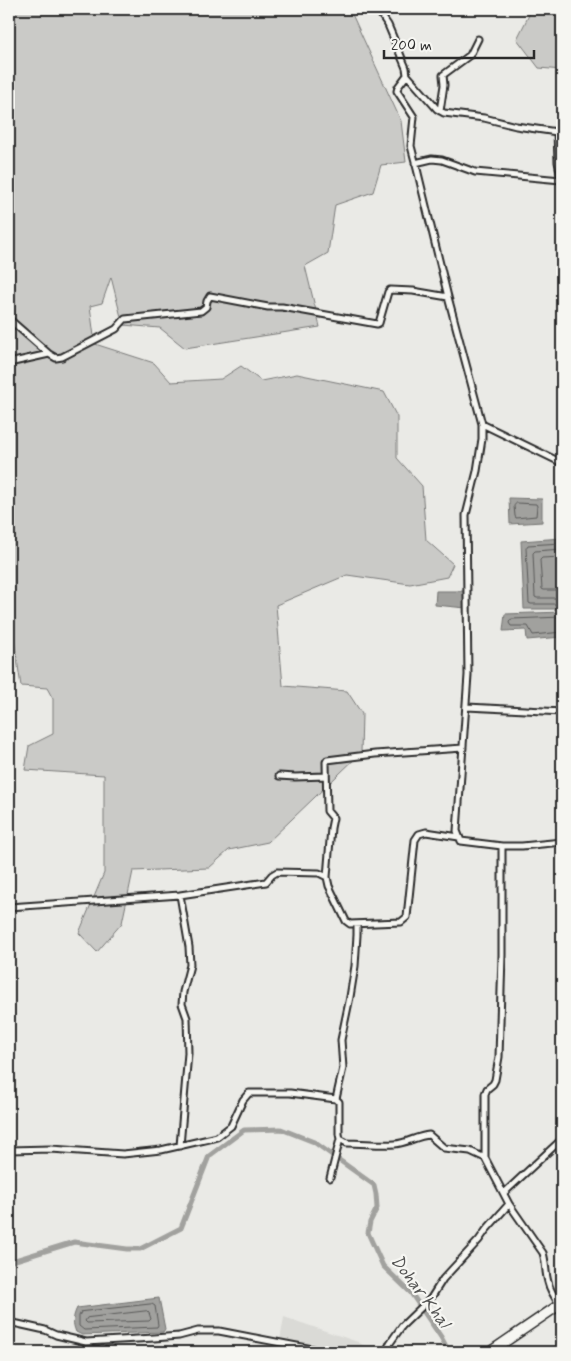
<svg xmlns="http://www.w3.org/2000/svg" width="571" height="1361" font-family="Mynerve,sans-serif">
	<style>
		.built { fill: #dadad6 }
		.green { fill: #cacac7; stroke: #7a7a79 }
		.water { fill: #a1a19e; stroke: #727270 }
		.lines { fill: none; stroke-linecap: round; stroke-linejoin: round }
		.shore { stroke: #5a5a59; stroke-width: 1 }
		.canal { stroke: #a1a19e; stroke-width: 5 }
		.minor-casing { stroke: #2b2b2b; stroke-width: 9 }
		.primary-casing { stroke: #2b2b2b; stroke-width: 12 }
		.minor { stroke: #f6f6f2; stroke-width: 5 }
		.primary { stroke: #f6f6f2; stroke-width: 9 }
		.labels { text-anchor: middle; stroke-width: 4.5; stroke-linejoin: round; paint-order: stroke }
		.water-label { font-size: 18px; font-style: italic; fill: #545453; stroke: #f6f6f2 }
	</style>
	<rect width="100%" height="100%" fill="#eaeae6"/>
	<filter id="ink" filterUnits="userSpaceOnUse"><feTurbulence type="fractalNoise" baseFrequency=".02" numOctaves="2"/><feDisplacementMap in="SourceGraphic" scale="10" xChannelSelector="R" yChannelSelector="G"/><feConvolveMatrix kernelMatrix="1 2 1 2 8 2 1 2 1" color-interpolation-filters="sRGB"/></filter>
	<g filter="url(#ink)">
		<path class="built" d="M284,1317L358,1342L374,1352H278Z"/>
		<path class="green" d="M9,9H348L351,12L401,121L406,162L381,165L373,192L335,205L328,253L305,266L320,327L185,348L160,328L123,325L111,277L102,303L90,306L95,344L154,363L171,382L221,379L241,366L261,381L297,374L384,392L397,417V458L422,486L426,540L453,564L447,577L410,584L347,575L276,605L283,686L347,691L362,714L361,753L268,842L229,850L209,868L133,871L122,923L97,952L79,933L104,873V775L25,770L29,746L53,734V699L47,688L21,686L10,612L9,611Z
			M532,9H562V70L539,68L517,39Z"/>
		<path class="water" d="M509,498L542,499V522L510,524Z
			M562,538V609H524L521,541Z
			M436,591H465L466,608L435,605Z
			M562,612V637L527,640L526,630L503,631L505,614Z
			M159,1298L165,1329L163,1332L82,1335L76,1332C72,1323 73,1316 77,1308Z"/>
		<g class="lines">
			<path class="shore" d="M517,503L536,504L537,506L536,516L516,518L515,516L514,506Z
				M562,543L528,545L526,548L529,603L531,604H562
				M562,549L535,551L533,553L535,597L537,598H562
				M562,557L542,558L540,560L542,589L544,590H562
				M562,617L512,619L510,620L509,623L511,626H528L533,635L562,632
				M152,1304L155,1306L158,1325L157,1327L84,1330L79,1326V1316L81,1312Z
				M147,1311L149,1313L151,1319L149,1321L87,1323L85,1321L87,1318Z"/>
			<path class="canal" d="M9,1262L74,1242L127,1249H140L181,1228L209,1156L244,1130L281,1129L314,1142L374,1185L376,1194L377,1208L370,1222L368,1233L383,1266L411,1293L441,1337L449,1352"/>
			<g class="minor-casing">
				<path id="minor" d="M377,9L388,25L406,68L407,75L398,87L397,91L414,117L411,146L417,169L448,297L482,424V439L477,471L466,515L468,675L457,831L461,841L502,846V955L499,1057L495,1080L493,1084L487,1089L485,1094V1158L509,1204L486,1230L479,1240L443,1279L431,1298L402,1326L390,1343L386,1352
					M407,75L437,109L444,113L484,118L516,126L557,132L562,131
					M440,111L444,85L443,75L470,55L478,39
					M557,132L558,162L562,181
					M415,163L432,159L442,160L475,172L561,180
					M9,316V319L49,354
					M9,363L49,354L56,358L62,357L116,329L125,319L201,311L206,307L207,301L210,296L268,307H282L377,324L379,323L388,292L390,290L413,291L448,297
					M482,424L562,463
					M467,707L562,712
					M279,776L295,777L326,776
					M561,842L562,824
					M502,846H522L562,842
					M327,877L331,828L333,818L327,811L326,762L327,760L375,754L463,748
					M180,895L189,947L190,965L183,992L182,1004L187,1018L188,1053L180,1146
					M9,907L180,895L266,882L272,875L277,872L319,873L327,877L329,886L346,921L350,924L401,922L407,917L415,840L419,834L426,832L459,837
					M336,1099L343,1068L341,1040L350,997L355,966L357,935V925
					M9,1150L51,1149L123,1154L161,1150L209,1139L217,1137L231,1126L243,1100L249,1093H290L336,1099L339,1102V1134L340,1139L347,1143C363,1143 379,1145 395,1144C407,1143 417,1136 429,1135L444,1148L470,1151L485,1158
					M330,1178L340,1139
					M504,1193L562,1139
					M509,1204L543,1253C546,1262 545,1272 548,1282C550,1291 555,1298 560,1305
					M9,1322L45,1330L56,1335L86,1342L154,1338L179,1336L198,1331H219L328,1352"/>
			</g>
			<g class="primary-casing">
				<path id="primary" d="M490,1352L562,1303"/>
			</g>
			<use href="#minor" class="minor"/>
			<use href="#primary" class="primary"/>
		</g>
	</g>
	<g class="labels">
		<g class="water-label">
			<text transform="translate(421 1291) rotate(53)" y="6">Dohar Khal</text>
		</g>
	</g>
	<rect width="571" height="1361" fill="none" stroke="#f6f6f2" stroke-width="30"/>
	<rect x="15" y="15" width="541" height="1331" fill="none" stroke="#2b2b2b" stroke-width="2" filter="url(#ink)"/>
	<path d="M384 50v8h150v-8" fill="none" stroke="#2b2b2b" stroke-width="2.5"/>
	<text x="391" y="50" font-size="15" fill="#2b2b2b" stroke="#f6f6f2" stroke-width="4" paint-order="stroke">200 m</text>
</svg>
